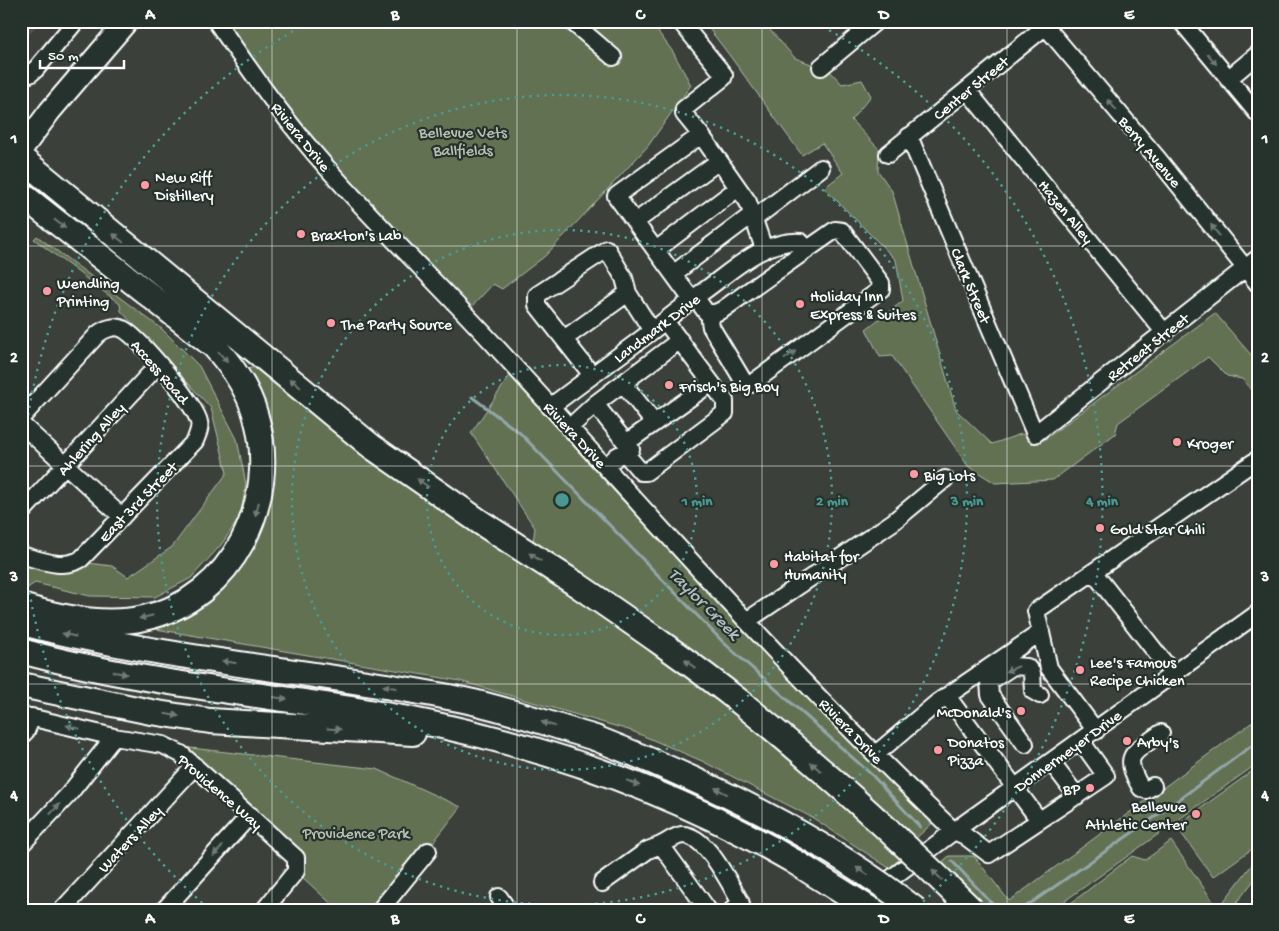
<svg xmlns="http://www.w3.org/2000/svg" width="1279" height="931" font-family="'Gochi Hand',sans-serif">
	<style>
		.green { fill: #637152; stroke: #b1b8a8 }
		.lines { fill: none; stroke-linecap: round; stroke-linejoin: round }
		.stream { stroke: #93a7aa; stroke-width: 3 }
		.minor-tunnel { stroke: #4f544e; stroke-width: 16; stroke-dasharray: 16 8; stroke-linecap: butt }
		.minor-casing { stroke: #fff; stroke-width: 20 }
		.major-casing { stroke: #fff; stroke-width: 25 }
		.highway-casing { stroke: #fff; stroke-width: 28 }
		.minor { stroke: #26332d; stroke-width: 16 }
		.major { stroke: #26332d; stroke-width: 21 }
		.highway { stroke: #26332d; stroke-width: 24 }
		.highway-bridge-casing { stroke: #fff; stroke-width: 28; stroke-linecap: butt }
		.highway-bridge { stroke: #26332d; stroke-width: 24 }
		.oneway { fill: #727a76 }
		.grid { fill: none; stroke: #fff; stroke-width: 1; stroke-opacity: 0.55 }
		.ring { fill: none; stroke: #4b9892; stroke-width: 2.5; stroke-dasharray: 2.5 5 }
		.poi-dot { fill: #ff9aa2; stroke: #26332d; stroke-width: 2 }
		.labels { text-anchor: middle; stroke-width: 4.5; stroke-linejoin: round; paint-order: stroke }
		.street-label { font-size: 16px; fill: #fff; stroke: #26332d }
		.park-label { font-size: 16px; fill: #b9bfb1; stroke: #26332d }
		.poi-label { font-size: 16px; fill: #fff; stroke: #26332d; text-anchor: start }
		.water-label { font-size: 18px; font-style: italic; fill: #aebdbf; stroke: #26332d }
		.centre { fill: #4b9892; stroke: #26332d; stroke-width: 2.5 }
		.ring-label { font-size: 15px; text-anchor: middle; font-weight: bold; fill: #4b9892; stroke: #26332d; stroke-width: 4.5; stroke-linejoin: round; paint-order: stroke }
		.neatline { fill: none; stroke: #fff; stroke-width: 2 }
		.grid-label { font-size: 16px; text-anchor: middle; font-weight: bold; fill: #fff }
	</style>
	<rect width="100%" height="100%" fill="#3b413a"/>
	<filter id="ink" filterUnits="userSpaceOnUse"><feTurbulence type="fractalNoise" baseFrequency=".02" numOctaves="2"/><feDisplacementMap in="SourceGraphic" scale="10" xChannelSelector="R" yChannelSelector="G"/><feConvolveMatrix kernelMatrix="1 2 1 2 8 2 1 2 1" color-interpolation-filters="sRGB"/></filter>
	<g filter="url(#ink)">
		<path class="green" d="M216,21H625L628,24L627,21H650L673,52L691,85L648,146L592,206L545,256L502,289L493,284L465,314L338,181Z
			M703,21H762L795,58L830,71L842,84L862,80L871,96L851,120L879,149L878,171L892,191L956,410L992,444L1021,434L1044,440L1215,313L1258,363V396L1242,379L1227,376L1208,357L1118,423L1115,434L1053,480L995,483L968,466L892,356L880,357L866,329L903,301L896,260L824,188L843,173L822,143L802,155C769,111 738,65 703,21Z
			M37,236L162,329L199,366L237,439L246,484L240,517L221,545L191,578L155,597L90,596L35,583L24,590L21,589V565L59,571L88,563L112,566L128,577L172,547L227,473L211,408L121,311L120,304L34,239Z
			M257,367L530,563L535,528L471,433L515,368L939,817L913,841L905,855L889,868L813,818L702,761L632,731L460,681L138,626L238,569L256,542L268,512L273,478L274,439L263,403L247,369Z
			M1258,718V763L1052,910H989L941,863L949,856H974L1009,901Z
			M164,745L377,769L461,807L380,910H338L300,875L297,867Z
			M1258,767V837L1253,841L1256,846L1213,877L1176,826Z
			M1171,841L1215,904L1211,907L1213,910H1062L1132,856L1145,860Z
			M1258,857V875L1231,910H1217Z"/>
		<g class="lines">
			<path class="stream" d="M472,397L520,433L724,643L872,775L920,827
				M952,861L998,910
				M1021,910L1162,812L1258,741"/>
			<path class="minor-tunnel" d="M21,31L30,21"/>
			<g class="minor-casing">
				<path id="minor" d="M216,21C247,66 279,112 315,154C373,222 439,284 500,351C648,513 794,680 954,831L965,836L989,854L1106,776L1081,741
					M571,21L613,57
					M680,21L724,75L723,78L684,109V114L701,135
					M1041,21L1158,159L1258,284
					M1181,21L1258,114
					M821,67L876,21
					M21,76L30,74L36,69L76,21
					M1228,79L1258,54
					M967,90L1165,333
					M909,136L1035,434L1258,258
					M888,154L1052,21
					M755,218L821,168
					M635,222L719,161
					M656,250L738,188
					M673,274L753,214
					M692,300L616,196L701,135L748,202L764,249
					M713,314L710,321L711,327L744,382L751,384L881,289V283L842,231L835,230L805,251
					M564,339L628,293
					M592,375L537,305V295L607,249L624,278L628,293L652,331
					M623,383L654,423
					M595,404L631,449L617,456L606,467
					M550,407L652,331C668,318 685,305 701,293C731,272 763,239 801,242L804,246L805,251L722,310L713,314L706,312L695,297
					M21,418L98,334C104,329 115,325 123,329C140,338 196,405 199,422C201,429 197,435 195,441L81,559C63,570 40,560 21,555
					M21,424L122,517
					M569,428L595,404L680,340
					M626,443L711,383
					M625,453L641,472H646L725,413V401L665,321
					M21,513L159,364
					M1094,573L1173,674
					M748,620L893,522L945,479
					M947,696L1039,820
					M21,715L114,737L163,745L181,754L296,858V871L264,910
					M1096,731L1049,668L1036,611L1258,459
					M21,736L26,731L32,717
					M1025,744L990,695L989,682L1013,666L1027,667L1032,673L1033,691L1040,695
					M876,754L938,702L1041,632
					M1051,762L1077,796
					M1153,786L1146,790L1141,788C1121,753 1133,754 1161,733
					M21,845L69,794L114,737
					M661,845C667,842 675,836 682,835C706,834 729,883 740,901L741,904L732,910
					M602,883L648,850L661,845L708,910
					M499,897L508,910
					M852,908L954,831L1258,613
					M62,910L195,766
					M164,910L250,815
					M380,910L428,851"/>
			</g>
			<g class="major-casing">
				<path id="major" d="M21,150L50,111L127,21"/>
			</g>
			<g class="highway-casing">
				<path id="highway" d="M21,158L371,446L480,522L576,584
					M21,194L214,346C232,366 249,390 256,417C280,500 233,599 144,618C104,627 60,618 21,606
					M31,625C173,661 320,671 464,700C508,709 551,725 595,738
					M21,651C135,682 253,693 369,712C520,737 663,785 795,862
					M21,685L151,712L210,721L413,733"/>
			</g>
			<use href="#minor" class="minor"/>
			<use href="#major" class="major"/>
			<use href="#highway" class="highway"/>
			<g class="highway-bridge-casing">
				<path id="highway-bridge" d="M576,584C633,623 690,662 744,705C823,769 899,838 972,910
					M595,738C709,783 818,834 916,910
					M795,862L871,910"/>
			</g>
			<use href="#highway-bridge" class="highway-bridge"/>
		</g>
		<defs><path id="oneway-solid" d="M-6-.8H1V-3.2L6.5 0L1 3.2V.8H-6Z" transform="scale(1.25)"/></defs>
		<g class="oneway">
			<use href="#oneway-solid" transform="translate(1212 59) rotate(51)"/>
			<use href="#oneway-solid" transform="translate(1112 105) rotate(-130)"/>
			<use href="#oneway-solid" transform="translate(60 224) rotate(38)"/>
			<use href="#oneway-solid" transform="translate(1215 230) rotate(-128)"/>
			<use href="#oneway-solid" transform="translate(118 238) rotate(-141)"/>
			<use href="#oneway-solid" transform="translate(790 355) rotate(-36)"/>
			<use href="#oneway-solid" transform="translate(223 357) rotate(49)"/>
			<use href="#oneway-solid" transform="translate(295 383) rotate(-141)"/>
			<use href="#oneway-solid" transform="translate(423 483) rotate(-145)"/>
			<use href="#oneway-solid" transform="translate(257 509) rotate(105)"/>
			<use href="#oneway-solid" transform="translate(535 557) rotate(-147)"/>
			<use href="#oneway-solid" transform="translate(146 617) rotate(167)"/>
			<use href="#oneway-solid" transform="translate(69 635) rotate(-166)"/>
			<use href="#oneway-solid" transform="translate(229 662) rotate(-171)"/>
			<use href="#oneway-solid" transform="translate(690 664) rotate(-143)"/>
			<use href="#oneway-solid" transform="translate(1012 669) rotate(158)"/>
			<use href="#oneway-solid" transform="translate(120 673) rotate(9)"/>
			<use href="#oneway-solid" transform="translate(390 687) rotate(-170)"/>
			<use href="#oneway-solid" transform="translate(280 698) rotate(8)"/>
			<use href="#oneway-solid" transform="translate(172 715) rotate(9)"/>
			<use href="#oneway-solid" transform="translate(548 724) rotate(-163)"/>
			<use href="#oneway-solid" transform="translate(73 727) rotate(-167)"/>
			<use href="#oneway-solid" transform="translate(334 729) rotate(3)"/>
			<use href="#oneway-solid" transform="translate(816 767) rotate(-139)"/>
			<use href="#oneway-solid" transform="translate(633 783) rotate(22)"/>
			<use href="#oneway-solid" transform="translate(721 791) rotate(-153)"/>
			<use href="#oneway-solid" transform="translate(55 809) rotate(-47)"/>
			<use href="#oneway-solid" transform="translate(218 851) rotate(133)"/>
			<use href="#oneway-solid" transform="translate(862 871) rotate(-148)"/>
			<use href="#oneway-solid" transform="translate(937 875) rotate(-135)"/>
		</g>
	</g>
	<path class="grid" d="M272,21V910M517,21V910M762,21V910M1007,21V910M21,246H1258M21,466H1258M21,684H1258"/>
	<g class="ring">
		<circle cx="562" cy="500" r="135"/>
		<circle cx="562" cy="500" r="270"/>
		<circle cx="562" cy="500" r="405"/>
		<path d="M208 908A540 540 0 0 1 308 23M816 23A540 540 0 0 1 916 908"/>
	</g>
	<g class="poi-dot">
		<circle cx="145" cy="185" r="5"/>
		<circle cx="301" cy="234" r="5"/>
		<circle cx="47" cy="291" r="5"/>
		<circle cx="800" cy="304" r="5"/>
		<circle cx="331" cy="323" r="5"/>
		<circle cx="669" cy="385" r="5"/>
		<circle cx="1177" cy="442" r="5"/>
		<circle cx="914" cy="474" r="5"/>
		<circle cx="1100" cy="528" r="5"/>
		<circle cx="774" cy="564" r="5"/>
		<circle cx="1080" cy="670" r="5"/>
		<circle cx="1021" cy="711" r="5"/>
		<circle cx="1127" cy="741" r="5"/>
		<circle cx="938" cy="750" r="5"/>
		<circle cx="1090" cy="788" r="5"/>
		<circle cx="1196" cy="814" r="5"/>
	</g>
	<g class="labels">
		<g class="street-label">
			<text transform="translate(970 87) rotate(-39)" y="6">Center Street</text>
			<text transform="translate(302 136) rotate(51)" y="6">Riviera Drive</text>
			<text transform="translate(1151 151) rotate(50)" y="6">Berry Avenue</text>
			<text transform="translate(1067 211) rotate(51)" y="6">Hazen Alley</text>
			<text transform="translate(972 285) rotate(67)" y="6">Clark Street</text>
			<text transform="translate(656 327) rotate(-37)" y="6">Landmark Drive</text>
			<text transform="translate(1147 346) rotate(-38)" y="6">Retreat Street</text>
			<text transform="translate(161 371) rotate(49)" y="6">Access Road</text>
			<text transform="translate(576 434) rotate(47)" y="6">Riviera Drive</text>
			<text transform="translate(90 438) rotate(-48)" y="6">Ahlering Alley</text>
			<text transform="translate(137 501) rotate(-46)" y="6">East 3rd Street</text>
			<text transform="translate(852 730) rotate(46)" y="6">Riviera Drive</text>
			<text transform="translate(1067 750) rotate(-36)" y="6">Donnermeyer Drive</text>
			<text transform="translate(221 791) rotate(41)" y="6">Providence Way</text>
			<text transform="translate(129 838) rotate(-47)" y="6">Waters Alley</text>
		</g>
		<g class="park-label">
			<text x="463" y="137">Bellevue Vets<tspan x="463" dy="18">Ballfields</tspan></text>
			<text x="356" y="838">Providence Park</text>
		</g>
		<g class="poi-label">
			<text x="155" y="182">New Riff<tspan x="155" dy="18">Distillery</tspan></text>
			<text x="311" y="240">Braxton's Lab</text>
			<text x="57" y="288">Wendling<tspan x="57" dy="18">Printing</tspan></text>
			<text x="810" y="301">Holiday Inn<tspan x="810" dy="18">Express &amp; Suites</tspan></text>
			<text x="341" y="329">The Party Source</text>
			<text x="679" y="391">Frisch's Big Boy</text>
			<text x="1187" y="448">Kroger</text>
			<text x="924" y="480">Big Lots</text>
			<text x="1110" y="534">Gold Star Chili</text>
			<text x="784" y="561">Habitat for<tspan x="784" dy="18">Humanity</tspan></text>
			<text x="1090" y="667">Lee's Famous<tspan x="1090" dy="18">Recipe Chicken</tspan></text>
			<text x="1011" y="717" text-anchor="end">McDonald's</text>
			<text x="948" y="747">Donatos<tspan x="948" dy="18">Pizza</tspan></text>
			<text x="1137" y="747">Arby's</text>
			<text x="1080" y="794" text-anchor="end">BP</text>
			<text x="1186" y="811" text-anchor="end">Bellevue<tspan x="1186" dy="18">Athletic Center</tspan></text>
		</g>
		<g class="water-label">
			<text transform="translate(705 603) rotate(45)" y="6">Taylor Creek</text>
		</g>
	</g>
	<circle cx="562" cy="500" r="8" class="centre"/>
	<g class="ring-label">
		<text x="697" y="505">1 min</text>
		<text x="832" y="505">2 min</text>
		<text x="967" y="505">3 min</text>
		<text x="1102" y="505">4 min</text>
	</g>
	<rect width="1279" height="931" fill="none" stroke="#26332d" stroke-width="55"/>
	<path d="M40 60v8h84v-8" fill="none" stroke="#ffffff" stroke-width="2.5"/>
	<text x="48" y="60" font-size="15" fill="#ffffff" stroke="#26332d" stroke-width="4" paint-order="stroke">50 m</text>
	<rect x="28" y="28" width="1224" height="876" class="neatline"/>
	<g class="grid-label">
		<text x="150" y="19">A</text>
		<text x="395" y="19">B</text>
		<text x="640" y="19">C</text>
		<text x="884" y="19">D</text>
		<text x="1129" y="19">E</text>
		<text x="14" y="143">1</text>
		<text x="1265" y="143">1</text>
		<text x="14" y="362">2</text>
		<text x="1265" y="362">2</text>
		<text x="14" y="581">3</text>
		<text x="1265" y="581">3</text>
		<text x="14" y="800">4</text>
		<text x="1265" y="800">4</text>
		<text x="150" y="923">A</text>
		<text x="395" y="923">B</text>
		<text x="640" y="923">C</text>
		<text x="884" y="923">D</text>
		<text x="1129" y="923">E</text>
	</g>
</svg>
